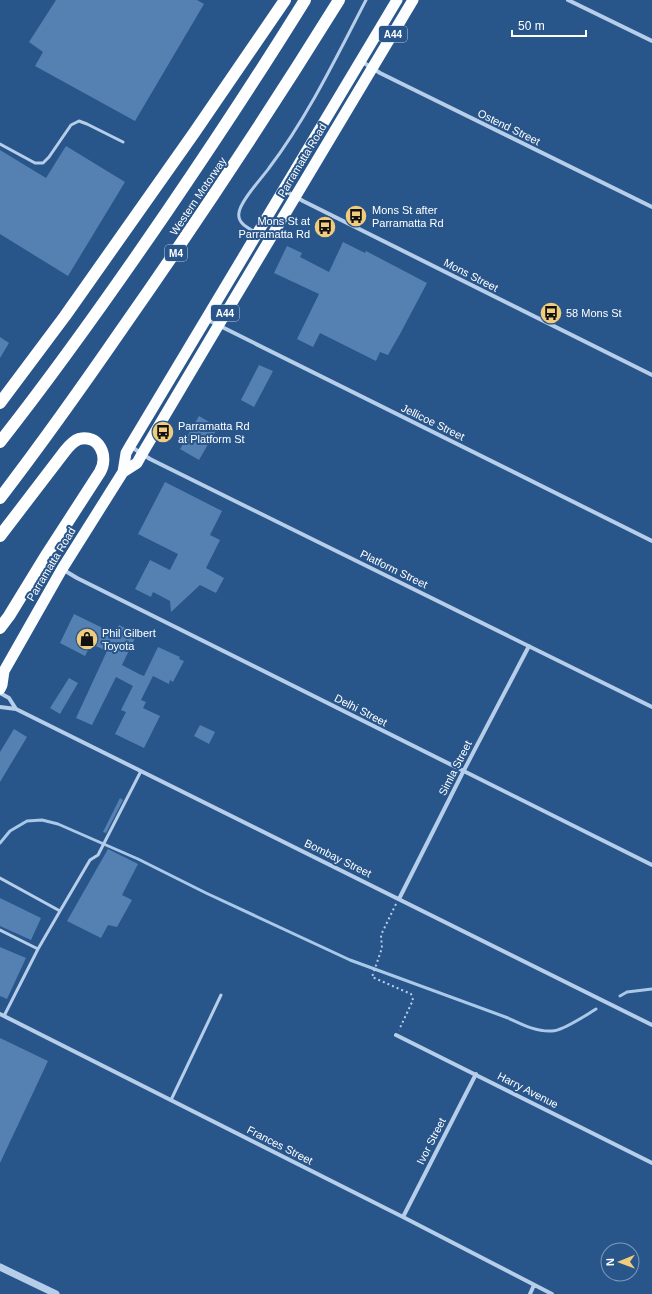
<svg xmlns="http://www.w3.org/2000/svg" width="652" height="1294" font-family="Arial,sans-serif">
	<style>
		.lines { fill: none; stroke-linecap: round; stroke-linejoin: round }
		.stream { stroke: #aac9e9; stroke-width: 3 }
		.building { fill: #5581b2 }
		.path { stroke: #b6cee9; stroke-width: 2; stroke-dasharray: 2 3; stroke-linecap: butt }
		.service { stroke: #b6cee9; stroke-width: 3 }
		.minor { stroke: #b6cee9; stroke-width: 4 }
		.tertiary { stroke: #b6cee9; stroke-width: 7 }
		.trunk { stroke: #fcfdfe; stroke-width: 11 }
		.motorway { stroke: #fff; stroke-width: 12 }
		.labels { text-anchor: middle; stroke-width: 4; stroke-linejoin: round; paint-order: stroke }
		.shield { fill: #28558a; stroke: #beccdc; stroke-width: 1 }
		.shield-label { font-size: 10px; font-weight: bold; fill: #fff }
		.street-label { font-size: 11px; fill: #fff; stroke: #28558a }
		.poi-label { font-size: 11px; fill: #fff; stroke: #28558a; text-anchor: start }
	</style>
	<rect width="100%" height="100%" fill="#28558a"/>
	<g class="lines">
		<path class="stream" d="M0,843L10,831L27,821L42,820L58,824L138,859L206,893L350,960L508,1018C521,1024 536,1032 552,1031C563,1031 586,1015 596,1009
			M620,996L627,992L652,989"/>
	</g>
	<path class="building" d="M56,0H197L204,4L135,121L35,66L43,52L29,42Z
		M66,146L125,182L68,276L0,234V150L46,178Z
		M343,242L365,253L366,251L427,283L400,334L388,355L380,352L376,361L320,333L313,347L297,339L319,294L274,273L287,246L302,253L300,257L329,272Z
		M0,337L9,343L0,358Z
		M259,365L273,371L254,407L241,400Z
		M199,416L218,427L199,460L180,449Z
		M165,482L222,511L210,535L220,540L206,568L224,578L216,593L200,585L171,612L170,601L153,592L151,597L135,589L150,560L170,570L178,554L138,534Z
		M74,614L115,634L119,625L137,634L122,665L139,674L144,676L158,647L180,657L179,659L184,661L173,682L170,680L169,684L153,676L141,700L146,702L143,708L160,716L144,748L115,734L126,712L121,710L133,686L116,677L92,725L76,718L107,651L91,644L85,656L60,643Z
		M69,678L78,683L60,714L50,708Z
		M200,725L215,732L209,744L194,736Z
		M14,729L27,737L0,782V752Z
		M120,798L123,800L106,833L103,832Z
		M108,849L138,864L122,895L132,900L117,927L108,925L101,938L67,921Z
		M0,898L41,918L31,940L0,926Z
		M0,947L26,958L7,999L0,996Z
		M0,1038L48,1061L0,1163Z"/>
	<g class="lines">
		<path class="path" d="M396,904L381,935L382,948L372,977L411,994L413,1000L399,1030"/>
		<path class="service" d="M0,144L35,163H43L49,157L71,125L79,121L87,124L123,142
			M255,232C248,228 237,223 239,213C240,201 262,178 269,168C307,118 337,56 366,0
			M0,878L60,911L38,949L4,1016
			M60,911L90,860L98,855L141,771
			M0,930L38,949
			M171,1100L221,995"/>
		<path class="minor" d="M568,0L652,41
			M361,61L380,73L652,207
			M284,190L303,201L652,375
			M206,319L652,541
			M130,446L150,459L652,707
			M62,569L77,578L652,865
			M0,693L9,698L16,709
			M0,707L16,709L652,1025
			M399,899L463,772L529,646
			M0,1014L403,1217L552,1294
			M396,1035L652,1163
			M403,1217L476,1074
			M530,1294L534,1285"/>
		<path class="tertiary" d="M0,1267L56,1294"/>
		<path class="trunk" d="M123,472L137,463L142,454L218,326L413,0
			M0,689L2,685L4,671L62,569L123,472L126,453L130,446L397,0"/>
		<path class="motorway" d="M0,403L65,316L194,133L285,0
			M0,442C59,367 114,289 168,210C215,141 261,71 305,0
			M0,498C43,442 84,384 124,326C199,219 270,111 339,0
			M0,536L65,451C69,446 73,441 79,439C99,434 109,456 100,472L47,554L9,616L0,628"/>
	</g>
	<defs>
		<g id="bus-disc" transform="scale(1.15)"><circle r="9.5" fill="#f1cc7c" stroke="#28558a"/><path d="M-5-6H5V4H4V6H2V4H-2V6H-4V4H-5ZM-3.5-4V0h7V-4ZM-3.5 1.2v1.5H-2V1.2ZM2 1.2v1.5H3.5V1.2Z" fill="#111"/></g>
		<g id="shop-disc" transform="scale(1.15)"><circle r="9.5" fill="#f1cc7c" stroke="#28558a"/><path d="M-5-2.5h2.3a2.7 3.5 0 0 1 5.4 0H5L5.5 6h-11ZM-1.5-2.5h3a1.5 2.3 0 0 0-3 0Z" fill="#111"/></g>
	</defs>
	<g fill-rule="evenodd">
		<use href="#bus-disc" x="356" y="216"/>
		<use href="#bus-disc" x="325" y="227"/>
		<use href="#bus-disc" x="551" y="313"/>
		<use href="#bus-disc" x="163" y="432"/>
		<use href="#shop-disc" x="87" y="639"/>
	</g>
	<g class="labels">
		<g class="shield">
			<rect x="379" y="26" width="28" height="16" rx="3"/>
			<rect x="165" y="245" width="22" height="16" rx="3"/>
			<rect x="211" y="305" width="28" height="16" rx="3"/>
		</g>
		<g class="shield-label">
			<text x="393" y="38">A44</text>
			<text x="176" y="257">M4</text>
			<text x="225" y="317">A44</text>
		</g>
		<g class="street-label">
			<text transform="translate(509 127) rotate(26)" y="4">Ostend Street</text>
			<text transform="translate(302 160) rotate(-59)" y="4">Parramatta Road</text>
			<text transform="translate(198 196) rotate(-56)" y="4">Western Motorway</text>
			<text transform="translate(471 275) rotate(27)" y="4">Mons Street</text>
			<text transform="translate(433 422) rotate(26)" y="4">Jellicoe Street</text>
			<text transform="translate(51 564) rotate(-59)" y="4">Parramatta Road</text>
			<text transform="translate(394 569) rotate(26)" y="4">Platform Street</text>
			<text transform="translate(361 710) rotate(27)" y="4">Delhi Street</text>
			<text transform="translate(455 768) rotate(-63)" y="4">Simla Street</text>
			<text transform="translate(338 858) rotate(26)" y="4">Bombay Street</text>
			<text transform="translate(528 1090) rotate(27)" y="4">Harry Avenue</text>
			<text transform="translate(431 1141) rotate(-63)" y="4">Ivor Street</text>
			<text transform="translate(280 1145) rotate(27)" y="4">Frances Street</text>
		</g>
		<g class="poi-label">
			<text x="372" y="214">Mons St after<tspan x="372" dy="13">Parramatta Rd</tspan></text>
			<text x="310" y="225" text-anchor="end">Mons St at<tspan x="310" dy="13">Parramatta Rd</tspan></text>
			<text x="566" y="317">58 Mons St</text>
			<text x="178" y="430">Parramatta Rd<tspan x="178" dy="13">at Platform St</tspan></text>
			<text x="102" y="637">Phil Gilbert<tspan x="102" dy="13">Toyota</tspan></text>
		</g>
	</g>
	<g transform="translate(620 1262) rotate(269)"><circle r="19" fill="#28558a" stroke="#7e99b9"/>
	<path d="M0-3L7 15L0 10L-7 15Z" fill="#f1cc7c"/>
	<text y="-6" font-size="11" font-weight="bold" text-anchor="middle" fill="#ffffff">N</text>
	</g>
	<path d="M512 30v6h74v-6" fill="none" stroke="#ffffff" stroke-width="2"/>
	<text x="518" y="30" font-size="12" fill="#ffffff" stroke="#28558a" stroke-width="3" paint-order="stroke">50 m</text>
</svg>
